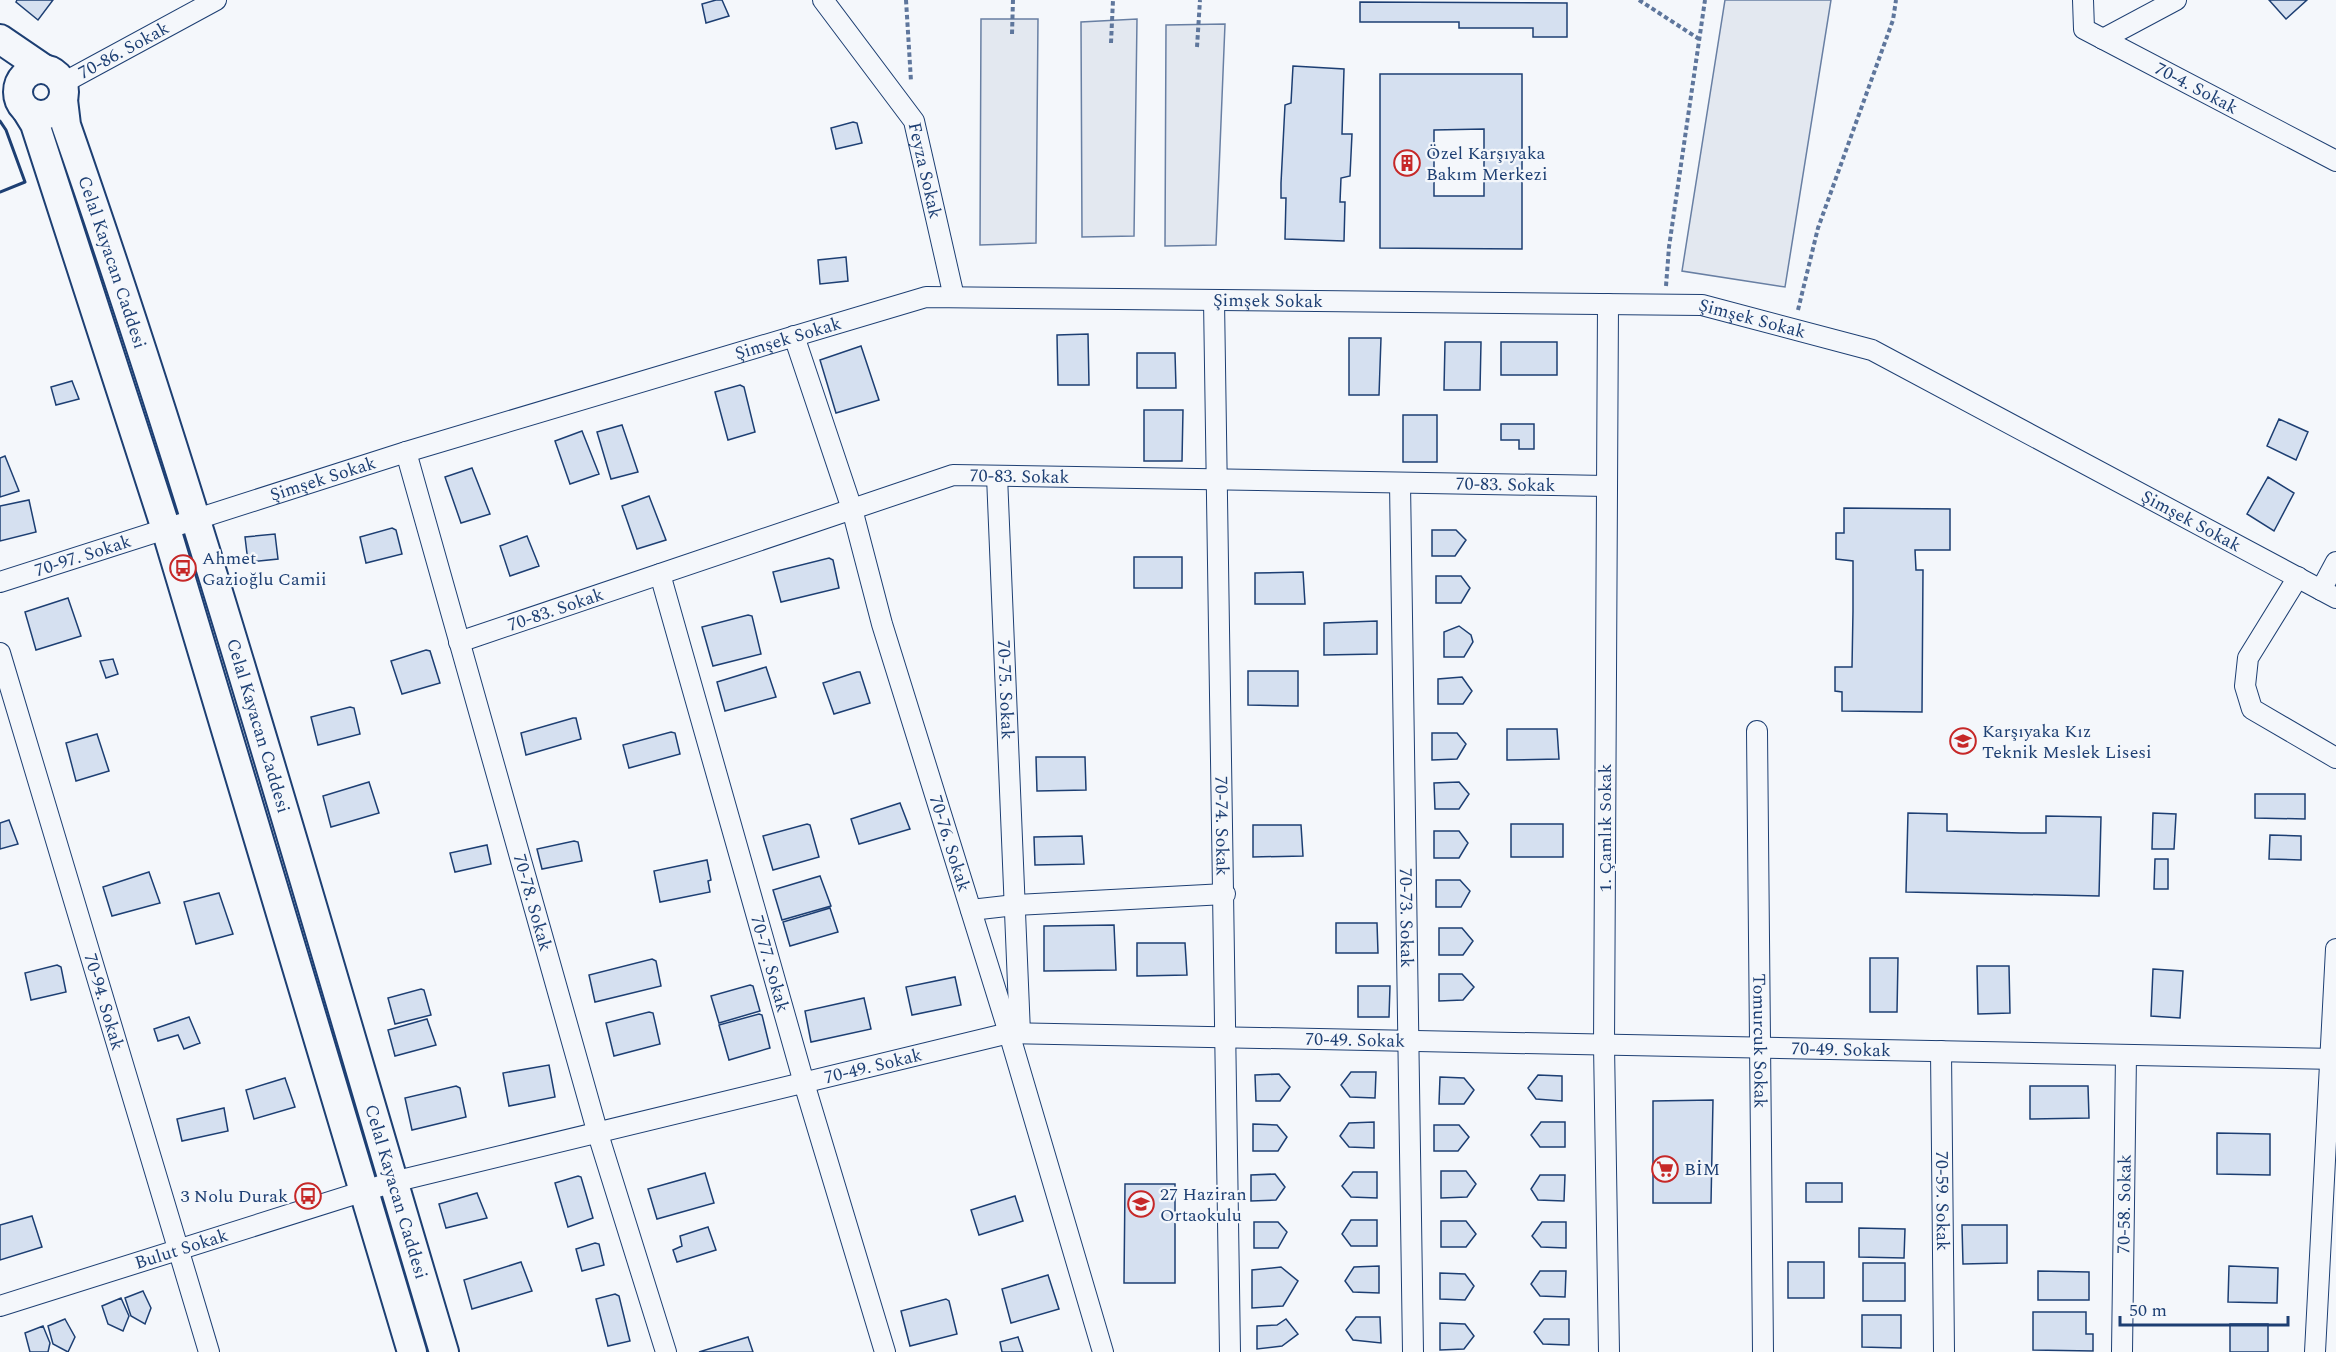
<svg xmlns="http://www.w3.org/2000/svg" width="2336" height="1352" font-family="Spectral,serif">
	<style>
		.parking { fill: #e3e8f0; stroke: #687fa3; stroke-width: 1.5 }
		.building { fill: #d5e0f0; stroke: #1d3f73; stroke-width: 1.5; fill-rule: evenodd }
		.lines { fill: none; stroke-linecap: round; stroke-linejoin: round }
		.street-casing { stroke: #1d3f73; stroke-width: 22 }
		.secondary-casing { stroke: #1d3f73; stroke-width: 32 }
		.path { stroke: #5e769c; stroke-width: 4; stroke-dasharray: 4.5 3; stroke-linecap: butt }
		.street { stroke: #f4f7fb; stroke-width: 20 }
		.secondary { stroke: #f4f7fb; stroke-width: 28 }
		.wall { stroke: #1d3f73; stroke-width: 3 }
		.labels { text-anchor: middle; stroke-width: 4.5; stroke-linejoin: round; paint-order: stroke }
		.street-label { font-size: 18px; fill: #1d3f73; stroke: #f4f7fb }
		.poi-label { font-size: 18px; fill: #1d3f73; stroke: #f4f7fb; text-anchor: start }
	</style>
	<rect width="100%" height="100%" fill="#f4f7fb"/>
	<path class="parking" d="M1725,0H1831L1785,287L1682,271Z
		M981,19H1038L1036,243L980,245Z
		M1137,19L1134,236L1082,237L1081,22Z
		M1225,24L1216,245L1165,246L1166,25Z"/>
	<path class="building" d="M17,0H53L38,20L16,2Z
		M716,0H722L729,16L706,23L702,4Z
		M2269,0H2307L2286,19Z
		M1360,2L1567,3V37H1533V28H1459V22H1360Z
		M1293,66L1344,69L1342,134H1352L1350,176L1341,178L1340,202H1345L1344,241L1285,239L1286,198H1281V183L1285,105L1291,103Z
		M1380,74H1522V249L1380,248ZM1484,129V196H1434V130Z
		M853,122L857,123L862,143L836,149L831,128Z
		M846,257L848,281L820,284L818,260Z
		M1088,334L1089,385H1058L1057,335Z
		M1349,338H1381L1379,395H1349Z
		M1445,342H1481L1480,390H1444Z
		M1501,342H1557V375H1501Z
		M861,346L879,400L836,413L820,360Z
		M1137,353H1175L1176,388H1137Z
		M72,381L79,399L56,405L51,387Z
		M740,385L744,387L755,432L728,440L715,392Z
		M1144,410H1183L1182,461H1144Z
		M1403,415H1437V462H1403Z
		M2279,419L2308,432L2296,460L2267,446Z
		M1501,424H1534V449H1519V440H1501Z
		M622,425L638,472L611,479L597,432Z
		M582,431L599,474L570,484L555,441Z
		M5,456L19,491L0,497V458Z
		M472,468L490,514L461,523L445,477Z
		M2268,477L2294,493L2274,531L2247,514Z
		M649,496L666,540L637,549L622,506Z
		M29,500L36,532L0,541V506Z
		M1844,508L1950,509V550H1915L1916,570H1923L1922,712L1842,711V692L1835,691V667H1852L1853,611V561L1836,559V533H1844Z
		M392,528L396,530L402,554L366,563L360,537Z
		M1432,530H1456L1466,540L1455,556H1432Z
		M275,534L278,559L248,562L245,537Z
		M527,536L539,566L510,576L500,546Z
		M1134,557H1182V588H1134Z
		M829,558L833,560L839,588L781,602L773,572Z
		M1303,572L1305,604H1255V573Z
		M1436,576H1461L1470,588L1461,603H1436Z
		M68,598L81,636L36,650L25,612Z
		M748,615L752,616L761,654L713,666L702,627Z
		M1377,621V654L1324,655V623Z
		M1459,626L1471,635L1473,642L1464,657H1444V632Z
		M426,650L430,651L440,683L402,694L391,661Z
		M113,659L118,674L106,678L100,661Z
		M766,667L776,697L725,711L717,682Z
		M1248,671H1298V706L1248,705Z
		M857,672H860L870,703L834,714L823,683Z
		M1462,677L1472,691L1463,704H1438V679Z
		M350,707L354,708L360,734L318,745L311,717Z
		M573,718H576L581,739L526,755L521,733Z
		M1507,729H1557L1559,759L1507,760Z
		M671,732L675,733L680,754L629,768L623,745Z
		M1432,733H1457L1466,744L1457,759L1432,760Z
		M97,734L109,771L76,781L66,743Z
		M1036,757H1085L1086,790L1037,791Z
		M369,782L379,813L331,827L323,796Z
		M1459,782L1469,794L1459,809H1435L1434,783Z
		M2255,794H2305V819L2255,818Z
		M900,803L910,829L859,844L851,819Z
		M1908,813L1947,814V831L2021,833H2046V816L2101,817L2099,896L1906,892Z
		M2153,813L2176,814L2174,849H2152Z
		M9,820L18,844L0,849V823Z
		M807,824L810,825L819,857L773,870L763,836Z
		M1511,824H1563V857H1511Z
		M1253,825H1301L1303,856L1253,857Z
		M1434,831H1459L1468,843L1459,858H1434Z
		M2270,835L2301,836V860L2269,859Z
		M1082,836L1084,864L1035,865L1034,837Z
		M574,841L578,842L582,861L542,869L537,849Z
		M487,845L491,864L455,872L450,853Z
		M2155,859H2168V889H2154Z
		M707,860L711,880L708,881L710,892L660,902L654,871Z
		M149,872L160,903L112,916L103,887Z
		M820,876L831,906L782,920L773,890Z
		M1436,880H1460L1470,891L1461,907H1436Z
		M219,893L233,934L196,944L184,902Z
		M830,908L838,932L790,946L783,922Z
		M1336,923H1377L1378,953H1336Z
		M1114,925L1116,970L1044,971V926Z
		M1439,928H1462L1473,941L1463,955H1439Z
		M1137,943H1185L1187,975L1137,976Z
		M1870,958H1898L1897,1012H1870Z
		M652,959L656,961L661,986L595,1002L589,975Z
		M57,965L61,967L66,992L31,1000L25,973Z
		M1977,966H2009L2010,1013L1978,1014Z
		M2153,969L2183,971L2180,1018L2151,1016Z
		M1439,974H1462L1474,987L1463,1000L1439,1001Z
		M955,977L961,1005L912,1015L906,987Z
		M750,985L753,986L760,1011L719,1023L711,996Z
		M1358,986H1390L1389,1017H1358Z
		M421,989L424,990L431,1015L395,1024L388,998Z
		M864,998L871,1029L811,1042L805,1011Z
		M649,1012L653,1013L660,1044L614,1056L606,1023Z
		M759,1014L762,1015L770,1048L729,1060L719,1025Z
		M189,1017L200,1043L184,1049L178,1035L158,1041L154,1029Z
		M427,1019L436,1045L395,1056L388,1030Z
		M549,1065L555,1097L509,1106L503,1073Z
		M1351,1072H1376L1375,1098L1350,1097L1341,1085Z
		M1279,1074L1290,1087L1280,1101H1256L1255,1075Z
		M1538,1075L1562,1076V1101L1536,1099L1528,1088Z
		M1440,1077L1464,1078L1474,1090L1464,1104H1439Z
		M285,1078L295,1107L254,1119L246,1090Z
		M456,1086L460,1088L466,1117L412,1130L405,1098Z
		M2030,1086H2088L2089,1118L2030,1119Z
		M1713,1100L1711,1203H1653V1101Z
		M224,1108L228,1131L182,1141L177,1119Z
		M1374,1122V1148L1349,1147L1340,1136L1349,1123Z
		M1541,1122H1565V1147H1540L1531,1135Z
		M1253,1124L1277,1125L1287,1137L1278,1151H1253Z
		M1434,1125H1459L1469,1137L1458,1151H1434Z
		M2217,1133L2270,1134V1175L2217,1174Z
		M1441,1171H1466L1476,1184L1467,1197L1441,1198Z
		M1353,1172H1377V1198L1351,1197L1342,1186Z
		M705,1173L714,1203L657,1219L648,1189Z
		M1275,1174L1285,1187L1276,1200L1251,1201V1175Z
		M1540,1175H1565L1564,1201L1538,1200L1531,1189Z
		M578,1176L581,1177L593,1218L568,1227L555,1183Z
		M1806,1183H1842V1202H1806Z
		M1125,1184H1175V1283H1124Z
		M477,1193L487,1218L446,1228L439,1204Z
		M1015,1196L1023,1221L979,1235L971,1210Z
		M32,1216L42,1247L0,1260V1225Z
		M1351,1220H1377V1246H1351L1342,1234Z
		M1441,1221H1466L1476,1234L1466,1247H1441Z
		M1254,1222H1278L1287,1232L1278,1248H1254Z
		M1542,1222H1566V1248L1541,1247L1532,1236Z
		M1962,1225H2007V1263L1963,1264Z
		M708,1227L716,1250L677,1262L673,1250L682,1246L680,1236Z
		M1859,1228L1905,1229L1904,1258L1859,1257Z
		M595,1243L599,1244L604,1265L582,1271L576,1249Z
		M521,1262L532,1291L472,1309L464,1280Z
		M1788,1262H1824V1298H1788Z
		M1863,1263H1905V1301H1863Z
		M1379,1266V1293L1353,1292L1345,1281L1354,1267Z
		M2229,1266L2278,1268L2277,1303L2228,1302Z
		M1281,1267L1298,1281L1283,1306L1252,1308V1270Z
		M1540,1271H1566L1565,1297L1540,1296L1531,1284Z
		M2038,1271L2089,1272V1300H2038Z
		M1440,1273L1465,1274L1474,1286L1465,1300L1440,1299Z
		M1048,1275L1059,1309L1011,1323L1002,1289Z
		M143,1291L151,1308L145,1324L131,1316L125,1298Z
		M615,1294L619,1296L630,1341L608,1346L596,1299Z
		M121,1298L129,1316L123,1331L108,1324L102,1306Z
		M946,1299L949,1301L957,1334L910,1346L901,1311Z
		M2033,1312H2086V1334H2093V1351L2033,1350Z
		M1862,1315H1901V1348L1862,1347Z
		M1356,1317H1380L1381,1343L1353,1340L1346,1330Z
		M65,1319L75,1337L68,1352L53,1344L48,1326Z
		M1286,1319L1298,1334L1282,1346L1257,1349V1326L1277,1325Z
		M1544,1319H1569V1345L1543,1344L1534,1332Z
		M1440,1323L1465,1324L1474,1336L1464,1349L1440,1350Z
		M2230,1324H2268V1352H2230Z
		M43,1326L50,1343L48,1352H30L25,1333Z
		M748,1337L753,1352H699Z
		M1018,1337L1023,1352H1002L1000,1342Z"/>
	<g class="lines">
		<g class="street-casing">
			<g id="street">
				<path id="s1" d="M823,0L914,121L954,297"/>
				<path id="s2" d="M2083,0L2084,29L2336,161"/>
				<path d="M2103,39L2176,0"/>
				<path id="s3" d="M63,83L216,0"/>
				<path id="s4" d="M1214,300L1230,1352"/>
				<path d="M1608,304L1604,1045L1609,1352"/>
				<path id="s5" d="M794,336L852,509L882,624L1009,1033L1103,1352"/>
				<path id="s6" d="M406,452L598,1134L666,1352"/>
				<path id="s7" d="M997,476L1020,1033"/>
				<path id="s8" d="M1400,483L1413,1352"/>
				<path id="s9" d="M660,574L804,1083L885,1352"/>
				<path d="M2298,577L2248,658L2245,686L2252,709L2336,758"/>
				<path id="s10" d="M0,582L406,452L926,297L1702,305L1872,350L2336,598"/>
				<path d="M2321,590L2336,562"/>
				<path id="s11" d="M459,642L953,475L1607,486"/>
				<path id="s12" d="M0,653L209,1352"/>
				<path id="s13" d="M1757,731L1763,1352"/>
				<path d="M971,910L1015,905L1225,894"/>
				<path id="s14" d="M1941,1051L1944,1352"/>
				<path id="s15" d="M0,1306L393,1182L1009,1033L2336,1059"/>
				<path id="s16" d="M2122,1352L2126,1055"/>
				<path d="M2315,1352L2336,949"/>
			</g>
		</g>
		<g class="secondary-casing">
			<g id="secondary">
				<path d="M0,39L44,69"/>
				<circle cx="41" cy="92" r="23"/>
				<path id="s17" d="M63,100L66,125C207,529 321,942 444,1352"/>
				<path d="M27,111L35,124L166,529L412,1352"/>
			</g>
		</g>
		<path class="path" d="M906,0L911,81
			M1639,0L1699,39
			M1012,34L1013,0
			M1111,43L1113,0
			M1197,47L1200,0
			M1666,286L1669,247L1705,0
			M1798,310L1818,228L1893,20L1896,0"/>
		<use href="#street" class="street"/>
		<use href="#secondary" class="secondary"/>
		<path class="wall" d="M0,121L6,130L25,182L0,192"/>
	</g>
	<defs>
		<g id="building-ring" transform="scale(1.35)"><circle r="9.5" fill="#f4f7fb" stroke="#c62828" stroke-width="1.5"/><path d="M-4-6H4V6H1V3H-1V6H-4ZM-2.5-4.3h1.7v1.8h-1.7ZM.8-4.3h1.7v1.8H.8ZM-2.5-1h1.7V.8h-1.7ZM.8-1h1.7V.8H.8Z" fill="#c62828"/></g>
		<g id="bus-ring" transform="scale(1.35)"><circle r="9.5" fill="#f4f7fb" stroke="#c62828" stroke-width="1.5"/><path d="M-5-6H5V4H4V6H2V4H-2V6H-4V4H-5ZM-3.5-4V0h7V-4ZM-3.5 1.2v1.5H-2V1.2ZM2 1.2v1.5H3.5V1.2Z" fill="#c62828"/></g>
		<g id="school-ring" transform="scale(1.35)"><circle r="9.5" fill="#f4f7fb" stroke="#c62828" stroke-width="1.5"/><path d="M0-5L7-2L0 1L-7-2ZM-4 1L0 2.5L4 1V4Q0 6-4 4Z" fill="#c62828"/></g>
		<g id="supermarket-ring" transform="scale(1.35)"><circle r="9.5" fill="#f4f7fb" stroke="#c62828" stroke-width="1.5"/><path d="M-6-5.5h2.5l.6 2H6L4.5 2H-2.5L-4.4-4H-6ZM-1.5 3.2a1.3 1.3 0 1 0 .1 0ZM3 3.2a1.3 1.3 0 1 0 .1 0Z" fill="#c62828"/></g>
	</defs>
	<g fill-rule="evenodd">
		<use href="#building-ring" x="1407" y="163"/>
		<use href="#bus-ring" x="183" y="568"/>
		<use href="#school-ring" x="1963" y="741"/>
		<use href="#supermarket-ring" x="1665" y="1169"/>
		<use href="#bus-ring" x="308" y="1196"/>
		<use href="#school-ring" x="1141" y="1204"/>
	</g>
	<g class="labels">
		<g class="street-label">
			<text dy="6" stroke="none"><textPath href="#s3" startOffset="69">70-86. Sokak</textPath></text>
			<text dy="6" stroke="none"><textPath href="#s2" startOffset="156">70-4. Sokak</textPath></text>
			<text dy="6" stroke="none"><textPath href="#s1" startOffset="202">Feyza Sokak</textPath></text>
			<text dy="6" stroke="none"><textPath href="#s17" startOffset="170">Celal Kayacan Caddesi</textPath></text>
			<text dy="6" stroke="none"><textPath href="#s10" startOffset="1311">Şimşek Sokak</textPath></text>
			<text dy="6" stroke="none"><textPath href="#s10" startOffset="1797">Şimşek Sokak</textPath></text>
			<text dy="6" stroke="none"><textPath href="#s10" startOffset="825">Şimşek Sokak</textPath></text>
			<text dy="6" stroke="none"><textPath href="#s11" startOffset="588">70-83. Sokak</textPath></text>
			<text dy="6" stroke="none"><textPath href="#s10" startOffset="339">Şimşek Sokak</textPath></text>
			<text dy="6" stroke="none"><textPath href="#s11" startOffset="1074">70-83. Sokak</textPath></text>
			<text dy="6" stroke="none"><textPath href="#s10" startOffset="2283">Şimşek Sokak</textPath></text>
			<text dy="6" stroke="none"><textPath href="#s10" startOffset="87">70-97. Sokak</textPath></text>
			<text dy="6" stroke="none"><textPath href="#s11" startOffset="102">70-83. Sokak</textPath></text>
			<text dy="6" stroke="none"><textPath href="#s7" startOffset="214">70-75. Sokak</textPath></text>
			<text dy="6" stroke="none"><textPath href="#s17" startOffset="656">Celal Kayacan Caddesi</textPath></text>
			<text dy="6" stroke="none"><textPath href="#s4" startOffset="526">70-74. Sokak</textPath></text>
			<text transform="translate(1605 828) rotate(-90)" y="6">1. Çamlık Sokak</text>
			<text dy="6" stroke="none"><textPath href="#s5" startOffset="531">70-76. Sokak</textPath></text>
			<text dy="6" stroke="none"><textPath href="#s6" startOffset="468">70-78. Sokak</textPath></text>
			<text dy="6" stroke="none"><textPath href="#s8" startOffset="435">70-73. Sokak</textPath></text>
			<text dy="6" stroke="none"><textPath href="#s9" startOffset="405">70-77. Sokak</textPath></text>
			<text dy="6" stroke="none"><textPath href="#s12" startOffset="364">70-94. Sokak</textPath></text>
			<text dy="6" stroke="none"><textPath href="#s15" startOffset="1392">70-49. Sokak</textPath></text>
			<text dy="6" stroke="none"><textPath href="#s13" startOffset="310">Tomurcuk Sokak</textPath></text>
			<text dy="6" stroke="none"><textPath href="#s15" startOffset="1878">70-49. Sokak</textPath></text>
			<text dy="6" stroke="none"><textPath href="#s15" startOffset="906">70-49. Sokak</textPath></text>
			<text dy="6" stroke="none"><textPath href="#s17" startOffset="1142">Celal Kayacan Caddesi</textPath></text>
			<text dy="6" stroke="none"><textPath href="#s14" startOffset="150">70-59. Sokak</textPath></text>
			<text dy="6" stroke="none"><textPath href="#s16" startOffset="148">70-58. Sokak</textPath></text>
			<text dy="6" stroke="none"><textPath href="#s15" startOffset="190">Bulut Sokak</textPath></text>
		</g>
		<g class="poi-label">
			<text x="1426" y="159">Özel Karşıyaka<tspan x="1426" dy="21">Bakım Merkezi</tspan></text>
			<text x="202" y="564">Ahmet<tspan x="202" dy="21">Gazioğlu Camii</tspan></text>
			<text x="1982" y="737">Karşıyaka Kız<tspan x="1982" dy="21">Teknik Meslek Lisesi</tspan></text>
			<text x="1684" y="1175">BİM</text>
			<text x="1160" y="1200">27 Haziran<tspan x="1160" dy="21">Ortaokulu</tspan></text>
			<text x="288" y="1202" text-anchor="end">3 Nolu Durak</text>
		</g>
	</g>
	<path d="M2120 1316v9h168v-9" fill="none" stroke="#1d3f73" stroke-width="3"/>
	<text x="2129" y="1316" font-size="18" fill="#1d3f73" stroke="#f4f7fb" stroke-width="4.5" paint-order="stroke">50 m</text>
</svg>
